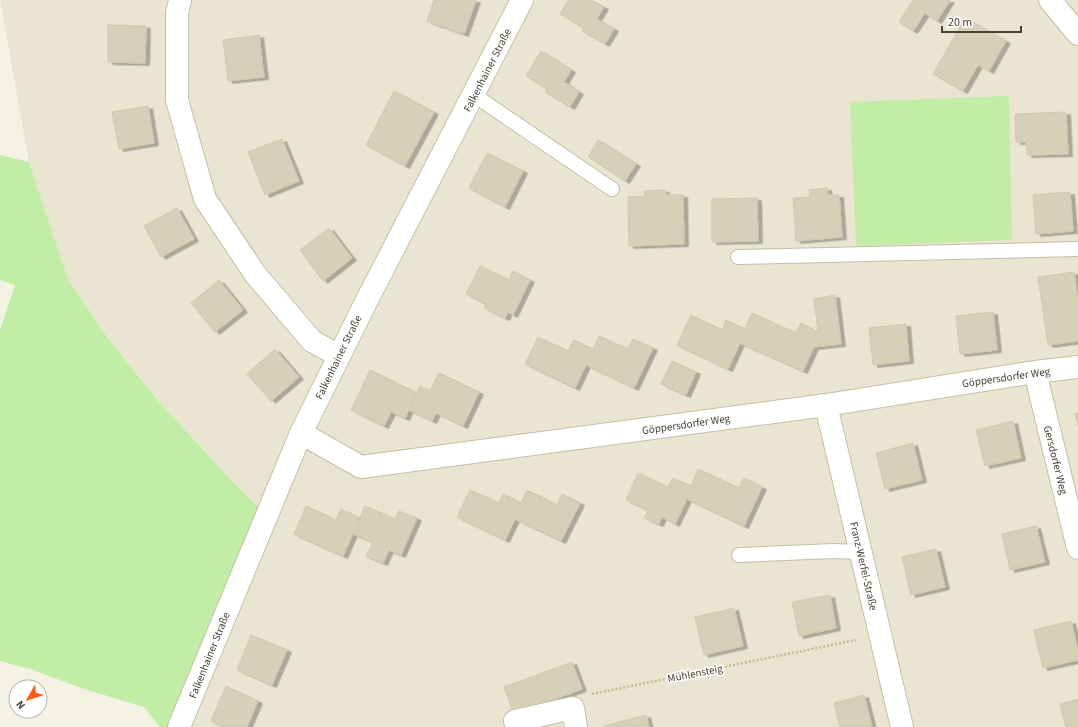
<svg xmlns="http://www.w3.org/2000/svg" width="1078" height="727" font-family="'Source Sans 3',sans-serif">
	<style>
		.residential { fill: #e9e5d1 }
		.green { fill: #c2eda7 }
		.building { fill: #d7d0b8; stroke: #d2c9aa; filter: url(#shadow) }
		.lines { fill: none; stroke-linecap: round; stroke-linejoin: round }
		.lane-casing { stroke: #c3bea8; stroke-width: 16 }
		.street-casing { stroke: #c3bea8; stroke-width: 24 }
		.path { stroke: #c4bb95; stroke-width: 2.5; stroke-dasharray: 2 2; stroke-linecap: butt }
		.lane { stroke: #fff; stroke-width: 14 }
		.street { stroke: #fff; stroke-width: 22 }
		.labels { text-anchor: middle; stroke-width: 3.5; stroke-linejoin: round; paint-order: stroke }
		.street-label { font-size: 11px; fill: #474233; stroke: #fff }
	</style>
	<defs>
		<filter id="shadow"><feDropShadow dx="4.5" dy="2.5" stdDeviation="0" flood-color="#0004"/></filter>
	</defs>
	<rect width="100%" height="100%" fill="#f4f2e3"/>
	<path class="residential" d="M0,0H1078V727H184L261,510L234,483L159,402L107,337L68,279L29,162Z"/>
	<path class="green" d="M1009,96L1012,240L856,246L850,102Z
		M0,155L29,162L68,279L107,337L159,402L234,483L261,510L173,727H160L144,707L81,688L30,669L0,661V330L15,285L0,280Z"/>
	<path class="building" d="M434,0H476L464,34L427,21Z
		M568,0H591L604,7L597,19L614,29L605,44L582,31L584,28L560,14Z
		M913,0H950L937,21L925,13L913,31L899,22Z
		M965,18L1006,41L989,71L978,65L963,91L933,74Z
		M108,25L146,26L145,63L108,62Z
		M259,35L264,77L228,81L223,40Z
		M541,51L571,70L564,82L579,92L570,107L545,92L547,89L526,76Z
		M394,91L434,112L405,166L366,145Z
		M148,106L154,143L119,149L112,112Z
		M1066,112L1068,154L1027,155L1026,142H1016L1015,114Z
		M282,139L299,181L265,195L248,152Z
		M598,140L636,164L625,181L588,157Z
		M487,153L523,171L505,207L469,188Z
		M827,188L828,195H839L842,237L796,241L793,198L810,197L809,190Z
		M665,190L666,195H683L684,244L629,246L628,197L645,196L644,191Z
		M1070,192L1073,231L1036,234L1033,195Z
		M757,198L758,241L712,242V199Z
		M177,208L194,239L161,257L144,226Z
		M329,228L352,258L323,281L300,250Z
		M480,266L509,280L513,271L530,280L513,315L508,312L505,318L484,308L486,304L466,294Z
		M1074,272L1078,300V341L1048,345L1038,277Z
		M219,280L243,310L215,332L191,303Z
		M835,295L841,344L814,347L803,371L740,343L728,369L677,345L691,315L722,330L726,320L745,329L752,313L796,333L801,323L818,332L814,299Z
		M993,312L997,350L960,354L956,316Z
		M906,324L909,361L873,365L869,328Z
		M599,336L628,349L633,339L653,348L634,388L586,365L575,388L525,364L538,337L568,351L574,340L593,349Z
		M275,349L299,377L271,401L247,374Z
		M672,361L696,372L686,395L661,384Z
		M370,370L417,393L405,418L391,412L384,426L351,410Z
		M439,373L479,392L463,426L436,413L432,421L409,410L420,386L430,391Z
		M1078,413V425L1075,414Z
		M1013,421L1021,458L985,466L976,430Z
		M913,443L922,480L885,489L876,453Z
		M698,469L739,488L744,478L762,487L744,526L687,499L675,524L662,517L659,524L644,518L648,510L626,500L638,473L668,487L673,478L691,486Z
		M470,490L499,503L503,494L521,503L527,490L557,505L562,494L580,503L561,541L515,519L505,540L457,517Z
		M306,506L336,520L341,509L360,518L343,556L294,534Z
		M365,506L395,519L399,511L417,518L401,555L389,550L383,563L366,556L373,542L353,534Z
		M1036,526L1045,562L1010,570L1002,534Z
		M936,549L945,587L911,595L902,557Z
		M830,595L836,628L799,636L792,602Z
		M734,608L743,646L704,655L695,617Z
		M1071,621L1078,651V660L1043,668L1034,630Z
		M251,635L287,650L272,685L237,670Z
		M572,662L582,689L514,714L504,687Z
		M226,686L258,701L247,727H225L211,721Z
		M864,695L872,727H840L834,703Z
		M1078,699V727H1066L1060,704Z
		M646,715L649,727H604V726Z"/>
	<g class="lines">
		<g class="lane-casing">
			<path id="lane" d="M474,95L612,189
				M738,257L1078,249
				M739,555L833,551L860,552"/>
		</g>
		<g class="street-casing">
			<path id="street" d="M180,0L177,13V100L205,199L255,274L312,341L339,356
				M1050,0L1078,34
				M1035,372L1078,548
				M826,405L902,727
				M301,433L361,467L826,405L1035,372L1078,367
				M515,721L573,708L576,727
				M179,727L301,433L367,300L522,0"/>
		</g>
		<path class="path" d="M592,694L856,640"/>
		<use href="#lane" class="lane"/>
		<use href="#street" class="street"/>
	</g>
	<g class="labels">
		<g class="street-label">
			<text transform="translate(487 70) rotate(-63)" y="4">Falkenhainer Straße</text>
			<text transform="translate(338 357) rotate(-64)" y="4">Falkenhainer Straße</text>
			<text transform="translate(1006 377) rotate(-8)" y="4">Göppersdorfer Weg</text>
			<text transform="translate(686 424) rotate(-8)" y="4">Göppersdorfer Weg</text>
			<text transform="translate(1056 460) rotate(76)" y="4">Gersdorfer Weg</text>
			<text transform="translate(864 566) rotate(77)" y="4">Franz-Werfel-Straße</text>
			<text transform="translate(209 655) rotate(-68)" y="4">Falkenhainer Straße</text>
			<text transform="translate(695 673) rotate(-11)" y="4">Mühlensteig</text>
		</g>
	</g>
	<g transform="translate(28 699) rotate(231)"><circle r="19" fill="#ffffff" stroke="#b5b3ad"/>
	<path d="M0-3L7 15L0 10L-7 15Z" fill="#ff5a0f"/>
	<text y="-6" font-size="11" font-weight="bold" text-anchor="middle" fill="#474233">N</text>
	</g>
	<path d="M942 26v6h79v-6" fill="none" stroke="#474233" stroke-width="2"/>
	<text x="948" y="26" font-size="12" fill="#474233" stroke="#ffffff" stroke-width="3" paint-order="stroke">20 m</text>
</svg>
